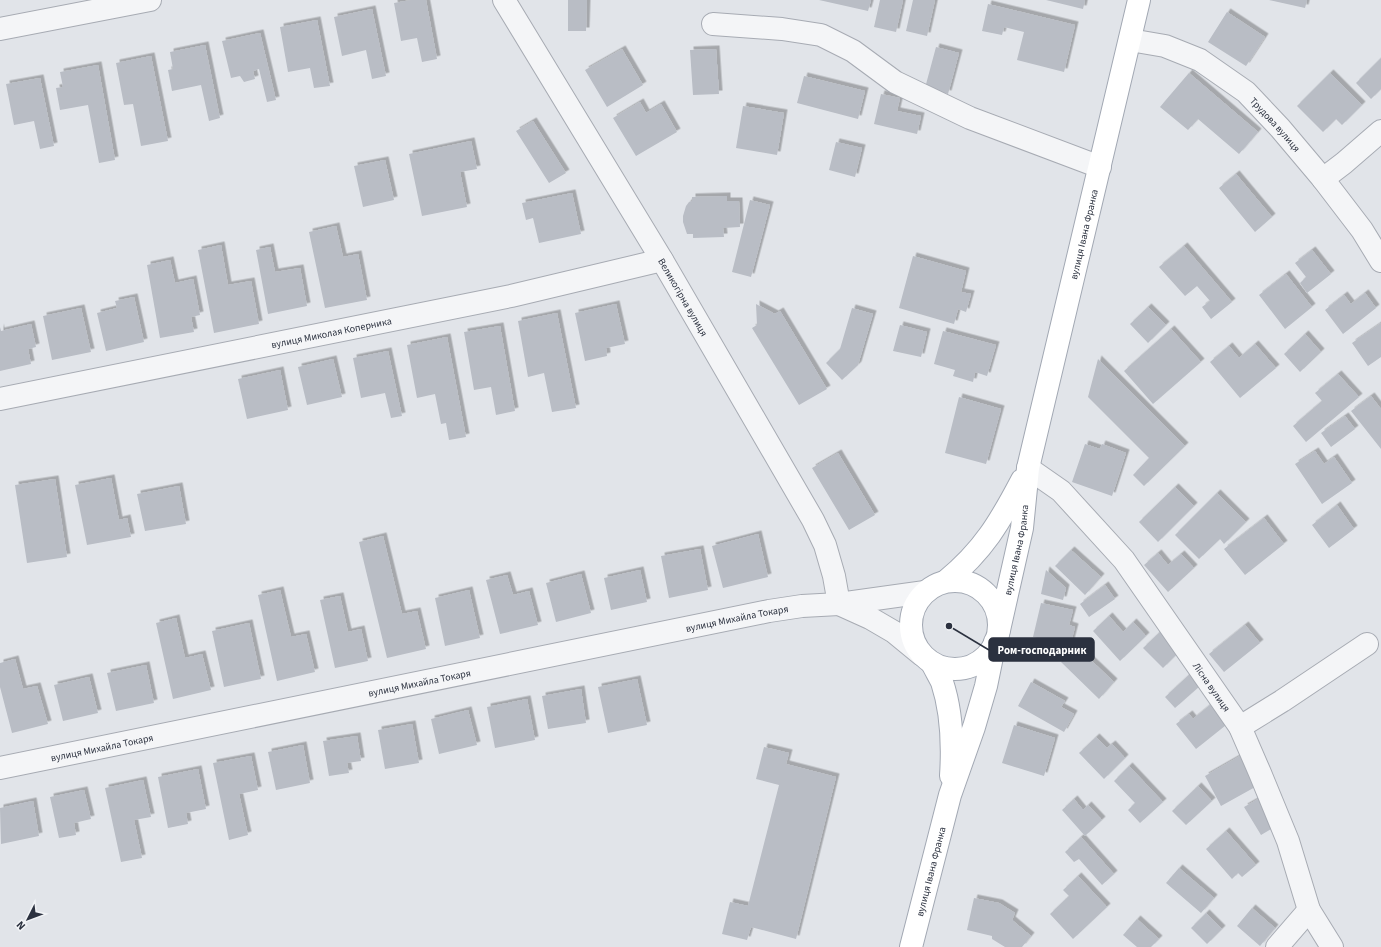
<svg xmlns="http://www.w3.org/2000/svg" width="1381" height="947" font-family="'Source Sans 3',sans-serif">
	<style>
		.building { fill: #b9bdc5; filter: url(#shadow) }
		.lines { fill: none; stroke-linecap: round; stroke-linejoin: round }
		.minor-casing { stroke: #a7abb3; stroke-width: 24 }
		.major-casing { stroke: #a2a8b3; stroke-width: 24 }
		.minor { stroke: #f4f5f7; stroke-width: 22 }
		.major { stroke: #fff; stroke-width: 22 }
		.labels { text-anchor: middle; stroke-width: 3; stroke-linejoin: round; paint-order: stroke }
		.street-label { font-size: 10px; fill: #2b313f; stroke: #f1f3f6 }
		.leader { fill: none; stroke: #2b313f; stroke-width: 1.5 }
		.callout-dot { fill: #2b313f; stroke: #f1f3f6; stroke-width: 1.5 }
		.callout { fill: #2b313f; stroke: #2b313f; stroke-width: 1.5 }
		.callout-label { font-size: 11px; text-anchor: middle; font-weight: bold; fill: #fff }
	</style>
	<defs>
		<filter id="shadow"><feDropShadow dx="3.5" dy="-3.5" stdDeviation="0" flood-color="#0004"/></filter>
	</defs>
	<rect width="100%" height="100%" fill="#e1e4e9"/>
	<path class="building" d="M411,0H426L437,59L422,62L417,38L401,41L394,3Z
		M568,0H587L586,31H568Z
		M819,0H871L868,11Z
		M880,0H903L896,32L874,27Z
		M913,0H935L927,36L906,31Z
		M1046,0H1085L1083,9Z
		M1269,0H1307L1305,8Z
		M988,4L1075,25L1064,72L1017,60L1024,32L1004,27L1002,35L982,31Z
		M372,9L386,76L372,79L366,50L342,56L334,17Z
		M1227,12L1265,37L1246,66L1208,42Z
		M317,20L330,86L314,88L310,68L288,72L280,27Z
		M260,33L276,100L267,102L259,69L253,71L255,79L244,82L240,76L231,78L222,41Z
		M205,45L220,118L209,121L201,85L172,91L168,70L173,69L170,52Z
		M936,47L959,53L948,94L925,88Z
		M622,49L643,85L607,107L585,70Z
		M716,49L719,94L693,95L690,50Z
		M151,56L168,141L141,146L133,104L124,105L116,63Z
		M1381,58V89L1371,99L1356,83Z
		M98,65L115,160L99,163L88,105L60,110L56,88L63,87L60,72Z
		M1189,73L1258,132L1239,154L1198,119L1188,130L1160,107Z
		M1330,73L1362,105L1342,125L1336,119L1323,132L1297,106Z
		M804,76L865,91L858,119L797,103Z
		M40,78L54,146L40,149L34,121L14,125L6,84Z
		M881,94L900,98L897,111L921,116L917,134L874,124Z
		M640,102L646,113L661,104L677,132L636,156L613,118Z
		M743,106L784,113L777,155L736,148Z
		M533,121L566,173L549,183L516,131Z
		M471,141L477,169L460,172L467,207L422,216L409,154Z
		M836,142L862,148L855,177L829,170Z
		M385,160L394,200L363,207L354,166Z
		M1236,174L1272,217L1255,232L1219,188Z
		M572,193L581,234L539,243L533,218L526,220L522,203Z
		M727,196V201H739L740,227L723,228L724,237L693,238V234H687L683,222V216L686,206L689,202L692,201V197Z
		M750,200L770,205L751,277L732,272Z
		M336,226L343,257L358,254L367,300L325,308L309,232Z
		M221,245L228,285L251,281L259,324L214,333L198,250Z
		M1184,246L1232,302L1211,319L1202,307L1210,301L1197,286L1185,296L1159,267Z
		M270,247L275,272L300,268L307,306L268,314L256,250Z
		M1312,250L1331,274L1307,293L1300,283L1306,277L1295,263Z
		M913,256L966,271L961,292L971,294L966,312L958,309L954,324L899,308Z
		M170,260L175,283L193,279L200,315L191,317L194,332L160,338L147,265Z
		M1286,274L1312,307L1285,329L1259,295Z
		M1365,293L1376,308L1343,334L1325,310L1344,295L1351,304Z
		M134,297L144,342L106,351L97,313L117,308L115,301Z
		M616,304L625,344L606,348L607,356L585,361L575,313Z
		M756,304L775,314L780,311L827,389L799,405L752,328L757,325Z
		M1148,307L1166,325L1148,343L1130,324Z
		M81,308L91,352L52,360L43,316Z
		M852,308L873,314L858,365L842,380L826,363L840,349Z
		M557,313L576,408L552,412L544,373L528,377L518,321Z
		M1381,323V357L1368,366L1352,343Z
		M31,324L36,347L28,349L31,364L0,371V327L1,331Z
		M900,325L927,332L921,357L893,351Z
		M500,326L515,411L496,415L491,387L474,390L464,332Z
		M1171,329L1201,362L1153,404L1124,371Z
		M943,331L996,345L987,376L975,372L973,382L953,376L955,370L934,364Z
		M1305,334L1321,352L1300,372L1284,354Z
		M447,337L466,437L449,440L446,423L441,424L435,394L417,398L407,345Z
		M1255,344L1276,368L1240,398L1210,362L1229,346L1239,358Z
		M388,351L402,416L391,418L385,393L361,398L353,358Z
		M333,359L342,397L307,405L298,367Z
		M1098,359L1185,446L1144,486L1133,475L1149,458L1088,397Z
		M280,370L288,410L247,419L238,379Z
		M1338,374L1359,397L1306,442L1293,426L1322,401L1315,393Z
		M1371,396L1381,409V449L1351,411Z
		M959,397L1001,409L986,464L945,453Z
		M1345,416L1355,429L1331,447L1321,433Z
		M1085,444L1100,449L1102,444L1126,453L1112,496L1072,482Z
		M1315,451L1324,464L1334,457L1352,483L1322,504L1295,464Z
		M838,453L875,515L849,530L812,468Z
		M111,478L119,520L127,518L131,537L87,545L75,485Z
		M55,479L67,557L27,563L15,485Z
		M179,486L186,524L145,531L137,494Z
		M1175,487L1194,506L1158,542L1139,522Z
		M1217,493L1246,522L1224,544L1220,539L1199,559L1175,535Z
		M1337,505L1354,529L1329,548L1312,525Z
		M1264,518L1284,544L1245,575L1224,549Z
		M758,534L768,577L723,588L712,546Z
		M383,536L402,614L417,611L426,649L387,658L359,542Z
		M700,549L708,590L669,598L661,556Z
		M1071,550L1101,577L1085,595L1055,566Z
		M1158,553L1168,565L1181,554L1194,568L1168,592L1144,565Z
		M640,570L647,602L611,610L604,578Z
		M1046,570L1066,588L1063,600L1041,594Z
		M581,574L591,613L556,622L546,583Z
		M507,575L513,595L529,591L538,625L500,634L486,580Z
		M1105,585L1115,599L1089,617L1080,604Z
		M280,590L291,637L306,634L315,672L277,681L258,595Z
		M469,590L480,638L445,646L435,598Z
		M340,596L348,632L361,629L368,661L335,668L320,600Z
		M1041,603L1073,610L1069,625L1075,627L1070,646L1033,637Z
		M1109,616L1123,632L1133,622L1146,636L1120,661L1093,631Z
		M176,618L185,658L202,654L211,690L173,699L156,623Z
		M249,623L261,679L224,687L212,631Z
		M1245,625L1260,643L1224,672L1209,654Z
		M1160,632L1179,652L1163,668L1143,648Z
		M1076,646L1114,682L1099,699L1061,662Z
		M15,659L23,689L37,686L48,724L12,733L0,687V663Z
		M146,665L154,703L116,711L107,673Z
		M1190,674L1201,685L1175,708L1165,697Z
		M89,677L98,713L63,721L54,685Z
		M637,679L647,725L608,733L598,687Z
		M1031,682L1065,701L1061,707L1074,714L1064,732L1018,706Z
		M581,689L586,723L548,729L542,696Z
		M527,699L535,740L495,748L487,707Z
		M1210,705L1226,725L1196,749L1176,724L1189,714L1193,719Z
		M468,710L477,745L439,754L431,719Z
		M412,724L419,763L385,769L378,730Z
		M1014,725L1055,738L1044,776L1002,763Z
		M357,736L361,761L347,763L349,773L329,776L323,741Z
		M1096,737L1107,748L1112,744L1125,758L1104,779L1079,753Z
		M303,745L310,783L276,790L268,752Z
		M764,747L789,753L786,764L836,777L796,939L751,927L747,940L722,934L730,902L748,906L779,785L756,779Z
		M251,756L258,790L239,794L248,835L229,840L213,763Z
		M1240,756L1257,786L1221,806L1205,776Z
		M1129,766L1163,802L1140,823L1128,810L1135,803L1114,781Z
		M198,769L206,809L186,813L188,824L168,828L158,777Z
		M143,780L151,817L134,820L142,858L121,862L105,788Z
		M1198,786L1212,801L1186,825L1172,811Z
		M84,790L91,819L74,823L76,835L59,838L50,797Z
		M1260,798L1276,826L1261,835L1244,807Z
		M1074,799L1083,810L1088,805L1102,820L1085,836L1062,810Z
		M33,801L39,836L1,844L0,808Z
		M1226,831L1256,865L1242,877L1238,873L1232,879L1206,849Z
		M1081,837L1114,874L1102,885L1079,859L1074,862L1065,852Z
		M1179,868L1214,898L1201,913L1166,883Z
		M1078,876L1107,907L1073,939L1050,914L1069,896L1063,890Z
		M974,898L999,903L1015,913L1012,920L1031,936L1022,947H1005L992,939V936L967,930Z
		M1252,908L1275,928L1260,946L1237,926Z
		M1206,913L1222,929L1207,944L1191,928Z
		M1137,919L1159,939L1151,947H1137L1123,935Z"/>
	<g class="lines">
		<g class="minor-casing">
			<g id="minor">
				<path id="s1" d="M504,0L662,260L813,520L825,545L834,576L839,604"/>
				<path d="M713,24L782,29L821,35L853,51L895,82L970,118L1100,167"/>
				<path d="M0,29L150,0"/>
				<path id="s2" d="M1130,40L1165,46L1200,60L1246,92L1280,128L1323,179L1362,230L1381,261"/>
				<path d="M1323,179L1344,163L1381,131"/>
				<path id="s3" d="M0,399L511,296L662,260"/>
				<path id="s4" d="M1028,468L1061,491L1124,560L1240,727L1260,773L1288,841L1309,910L1332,947"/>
				<path d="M839,604L870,618L894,632L922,655"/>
				<path d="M1240,727L1282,701L1367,644"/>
				<path id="s5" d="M0,768L769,611L802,606L839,604L925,592"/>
				<path d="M1277,947L1309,910"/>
			</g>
		</g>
		<g class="major-casing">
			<g id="major">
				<path d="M946,581C983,551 1000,522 1022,480"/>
				<circle cx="955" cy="625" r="44"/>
				<path id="s6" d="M999,630L1022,528L1028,468L1139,0"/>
				<path d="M932,663C935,669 939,676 942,682C952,712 953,745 951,776"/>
				<path id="s7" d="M911,947L950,795L974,727L986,686L995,642"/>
			</g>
		</g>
		<use href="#minor" class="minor"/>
		<use href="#major" class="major"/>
	</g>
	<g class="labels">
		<g class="street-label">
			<text dy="4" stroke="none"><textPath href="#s2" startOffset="173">Трудова вулиця</textPath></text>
			<text dy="4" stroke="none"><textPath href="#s6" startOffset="405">вулиця Івана Франка</textPath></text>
			<text dy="4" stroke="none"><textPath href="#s1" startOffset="347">Великогірна вулиця</textPath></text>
			<text dy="4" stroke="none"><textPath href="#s3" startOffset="338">вулиця Миколая Коперника</textPath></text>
			<text dy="4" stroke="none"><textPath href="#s6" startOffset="82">вулиця Івана Франка</textPath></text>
			<text dy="4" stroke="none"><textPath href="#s5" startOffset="752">вулиця Михайла Токаря</textPath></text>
			<text dy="4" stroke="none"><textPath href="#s5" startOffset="428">вулиця Михайла Токаря</textPath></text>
			<text dy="4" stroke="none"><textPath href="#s4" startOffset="288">Лісна вулиця</textPath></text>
			<text dy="4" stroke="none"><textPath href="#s5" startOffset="104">вулиця Михайла Токаря</textPath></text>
			<text dy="4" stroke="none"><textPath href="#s7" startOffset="78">вулиця Івана Франка</textPath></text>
		</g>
	</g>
	<path class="leader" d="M949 626L989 650"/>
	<circle class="callout-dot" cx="949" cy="626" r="4"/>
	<rect class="callout" x="989" y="638" width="105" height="23" rx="4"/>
	<g class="callout-label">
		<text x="1042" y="654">Ром-господарник</text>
	</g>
	<g transform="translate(28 919) rotate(228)" stroke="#f1f3f6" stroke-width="3" paint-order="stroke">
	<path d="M0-3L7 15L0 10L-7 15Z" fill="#2b313f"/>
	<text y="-6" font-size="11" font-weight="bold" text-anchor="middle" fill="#2b313f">N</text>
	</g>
</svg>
